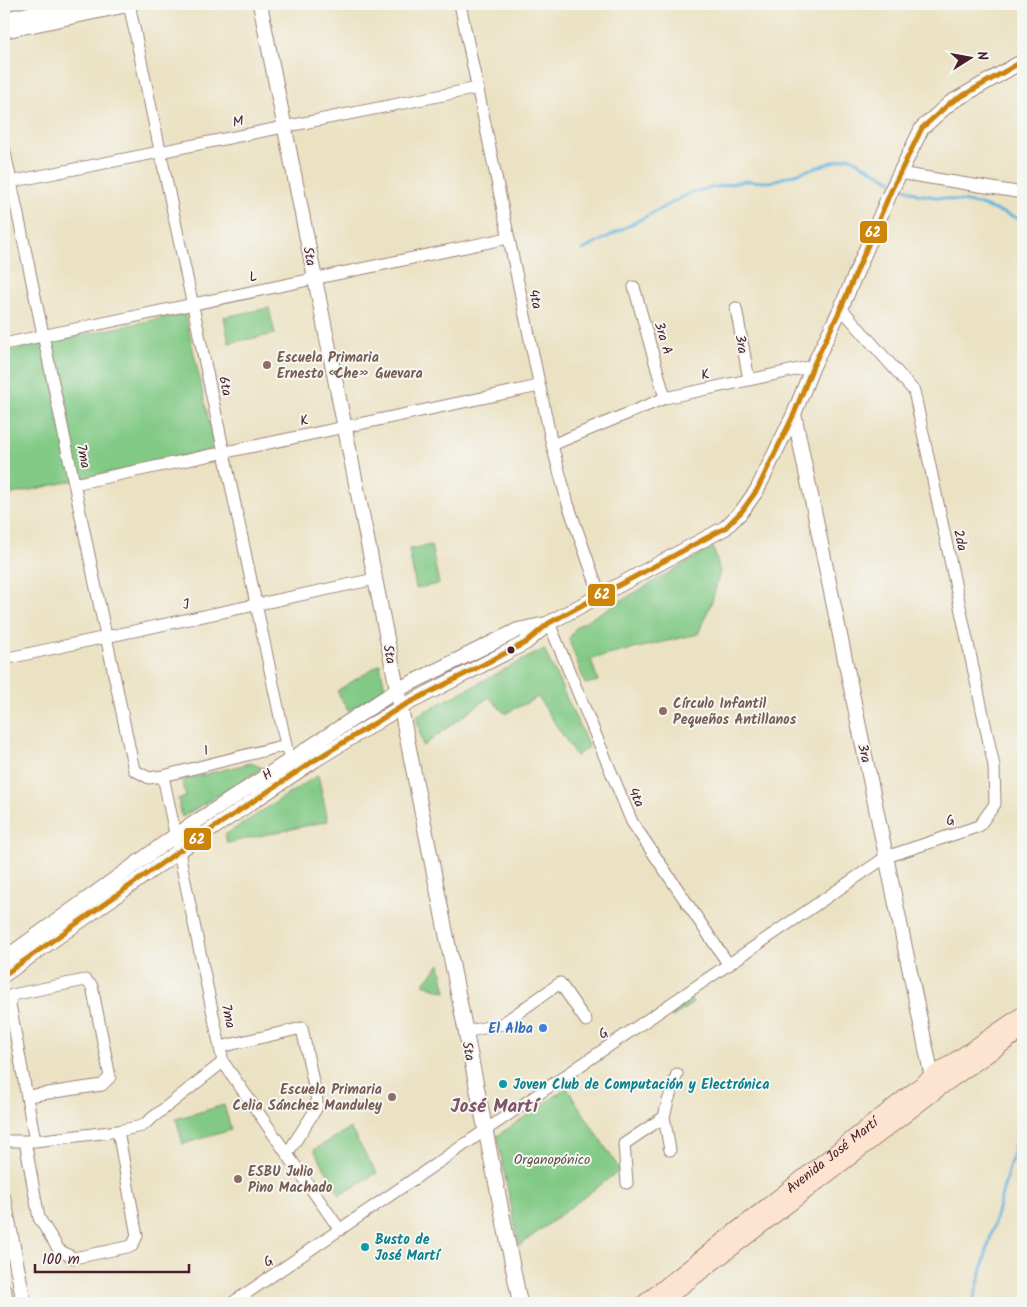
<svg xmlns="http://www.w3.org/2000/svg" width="1027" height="1307" font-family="Kalam,sans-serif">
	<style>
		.green { fill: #81c985; stroke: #667458 }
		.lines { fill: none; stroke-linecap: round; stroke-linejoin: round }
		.stream { stroke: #66b4e0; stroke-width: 3 }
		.minor-casing { stroke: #9a8077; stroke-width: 13 }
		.tertiary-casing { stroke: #9a8077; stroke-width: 16 }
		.secondary-casing { stroke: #9a8077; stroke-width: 17 }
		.minor { stroke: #fff; stroke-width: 11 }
		.tertiary { stroke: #fff; stroke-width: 14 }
		.secondary { stroke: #fde4d1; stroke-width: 15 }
		.bus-1-casing { stroke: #f6f6f2; stroke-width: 9 }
		.bus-1 { stroke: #cc840b; stroke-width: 5 }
		.education-dot { fill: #8d6e63; stroke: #f6f6f2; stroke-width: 2 }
		.bus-dot { fill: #4a1f2b; stroke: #f6f6f2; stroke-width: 2 }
		.shop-dot { fill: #3f7fe0; stroke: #f6f6f2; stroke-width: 2 }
		.culture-dot { fill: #0f9aa8; stroke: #f6f6f2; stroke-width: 2 }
		.labels { text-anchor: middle; stroke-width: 4; stroke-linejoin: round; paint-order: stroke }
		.street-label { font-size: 14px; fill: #4a1f2b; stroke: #f6f6f2 }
		.education-label { font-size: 14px; font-weight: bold; fill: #785e54; stroke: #f6f6f2; text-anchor: start }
		.shop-label { font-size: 14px; font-weight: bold; fill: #366cbe; stroke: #f6f6f2; text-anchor: end }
		.culture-label { font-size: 14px; font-weight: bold; fill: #0d838f; stroke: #f6f6f2; text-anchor: start }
		.park-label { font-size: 14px; fill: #5a5246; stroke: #f6f6f2 }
		.district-label { font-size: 19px; font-weight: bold; fill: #7c5367; stroke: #f6f6f2 }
		.line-badge { stroke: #f6f6f2; stroke-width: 2 }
		.badge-label { font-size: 14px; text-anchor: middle; font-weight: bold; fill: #fff }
	</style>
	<rect width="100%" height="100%" fill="#f6f6f2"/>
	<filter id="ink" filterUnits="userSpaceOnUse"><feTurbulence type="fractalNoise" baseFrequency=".02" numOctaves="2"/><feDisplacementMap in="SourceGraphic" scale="10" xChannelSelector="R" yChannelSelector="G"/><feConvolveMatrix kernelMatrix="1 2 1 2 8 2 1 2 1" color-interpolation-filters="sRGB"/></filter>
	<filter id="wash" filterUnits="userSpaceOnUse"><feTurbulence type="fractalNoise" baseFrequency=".0096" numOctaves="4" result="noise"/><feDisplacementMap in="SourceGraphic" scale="20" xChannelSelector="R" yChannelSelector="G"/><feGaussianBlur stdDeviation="1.12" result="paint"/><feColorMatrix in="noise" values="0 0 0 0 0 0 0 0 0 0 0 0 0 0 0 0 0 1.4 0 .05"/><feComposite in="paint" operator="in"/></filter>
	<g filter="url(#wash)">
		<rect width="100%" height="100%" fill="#ebe2c3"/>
		<path class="green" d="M269,308L275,334L229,343L224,317Z
			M185,313L215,449L4,496V352Z
			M431,545L439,584L416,588L409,549Z
			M713,547L720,572L712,601L698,634L591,659L598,681L585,684L569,639L576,627Z
			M544,649L589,747L576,756L538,697L505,714L489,697L423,746L416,716Z
			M380,664L385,689L348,711L337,691Z
			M251,763L263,768L182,817L178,799L186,797L182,780Z
			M318,775L328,821L227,843L225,835Z
			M440,964L446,992L423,984Z
			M689,999L693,1002L692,1004L672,1017L671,1012Z
			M567,1088L620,1170L519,1246L497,1136Z
			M224,1105L231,1130L183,1144L176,1119Z
			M350,1128L377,1173L340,1195L314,1150Z"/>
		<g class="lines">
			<path class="stream" d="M898,184L917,194L978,204L1023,220
				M583,250L692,192L745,181L770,182L849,157L892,181
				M973,1303L1019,1130"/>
		</g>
	</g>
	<g filter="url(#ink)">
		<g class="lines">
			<g class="minor-casing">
				<path id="minor" d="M129,4L287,750
					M460,4L552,445L568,504L600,595
					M4,148L134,770L149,778L163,776L286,745
					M899,173L1023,193
					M5,183L478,88
					M634,287L665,398
					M736,308L749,380
					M4,344L508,238
					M552,445L665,398L813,366
					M74,484L539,386
					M549,623L632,822L729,965
					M4,659L375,579
					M163,776L223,1062L340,1230
					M465,1032L502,1024L560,983L586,1021
					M220,1047L302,1028L317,1101L316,1109L287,1154
					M28,1096L102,1085L110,1077L92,986L85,980L12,995L10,1004L35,1141
					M664,1117L668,1101L677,1074
					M4,1141H35L118,1131L142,1126L223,1062
					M25,1141L39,1218L59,1250L74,1258L132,1246L137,1236L118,1131
					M627,1183L624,1144L664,1117L670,1150
					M232,1303L886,857L979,826L995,804L994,766L914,391L841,308"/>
			</g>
			<g class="tertiary-casing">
				<path id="tertiary" d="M260,4L520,1303
					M4,19L75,4
					M4,31L132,4
					M794,414L934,1087
					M4,959L176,835L397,690L518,630L546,624
					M4,975L179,851L315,760L401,707L525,643L549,623L725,528L742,511L757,490L794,414L813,366L841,308L891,191L922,128L950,103L1023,61
					M4,1200L24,1303
					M4,1290L6,1303"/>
			</g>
			<g class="secondary-casing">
				<g id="secondary">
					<path d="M667,1298L945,1084L1023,1030"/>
					<path id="s1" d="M644,1303L932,1076L1023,1014"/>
				</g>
			</g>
			<use href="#minor" class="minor"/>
			<use href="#tertiary" class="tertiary"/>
			<use href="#secondary" class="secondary"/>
			<g class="bus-1-casing">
				<path id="bus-1" d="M4,975L179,851L315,760L401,707L525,643L549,623L725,528L742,511L757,490L794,414L813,366L841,308L891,191L922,128L950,103L1023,61"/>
			</g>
			<use href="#bus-1" class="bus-1"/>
		</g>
	</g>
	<g class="education-dot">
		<circle cx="267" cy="365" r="5"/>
		<circle cx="663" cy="711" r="5"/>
		<circle cx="392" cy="1097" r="5"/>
		<circle cx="238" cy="1179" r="5"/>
	</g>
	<circle class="bus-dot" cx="511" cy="650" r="4.5"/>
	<circle class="shop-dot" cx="543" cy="1028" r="5"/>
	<g class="culture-dot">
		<circle cx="503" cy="1084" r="5"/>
		<circle cx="365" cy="1247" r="5"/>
	</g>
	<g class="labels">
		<g class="street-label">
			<text transform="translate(238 121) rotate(-11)" y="5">M</text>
			<text transform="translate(310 256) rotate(79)" y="5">5ta</text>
			<text transform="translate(253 276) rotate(-12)" y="5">L</text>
			<text transform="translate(536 299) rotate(78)" y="5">4ta</text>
			<text transform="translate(664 338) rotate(74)" y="5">3ra A</text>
			<text transform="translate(742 344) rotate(80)" y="5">3ra</text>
			<text transform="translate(705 374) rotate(-12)" y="5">K</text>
			<text transform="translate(226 386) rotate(78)" y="5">6ta</text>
			<text transform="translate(304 420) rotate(-12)" y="5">K</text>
			<text transform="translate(84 456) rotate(78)" y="5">7ma</text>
			<text transform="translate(961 540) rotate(78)" y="5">2da</text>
			<text transform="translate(186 604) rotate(-12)" y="5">J</text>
			<text transform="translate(390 654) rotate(79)" y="5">5ta</text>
			<text transform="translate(206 750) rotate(-14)" y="5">I</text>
			<text transform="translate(865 753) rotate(78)" y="5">3ra</text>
			<text transform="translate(267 774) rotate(-34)" y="5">H</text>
			<text transform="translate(637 797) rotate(67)" y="5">4ta</text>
			<text transform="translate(950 820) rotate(-18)" y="5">G</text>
			<text transform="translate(229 1016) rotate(78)" y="5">7ma</text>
			<text transform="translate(603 1033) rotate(-34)" y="5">G</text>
			<text transform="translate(469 1051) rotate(79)" y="5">5ta</text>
			<text dy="5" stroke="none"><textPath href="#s1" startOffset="239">Avenida José Martí</textPath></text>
			<text transform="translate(268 1261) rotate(-34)" y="5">G</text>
		</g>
		<g class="education-label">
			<text x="277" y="362">Escuela Primaria<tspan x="277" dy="16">Ernesto «Che» Guevara</tspan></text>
			<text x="673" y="708">Círculo Infantil<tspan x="673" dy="16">Pequeños Antillanos</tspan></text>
			<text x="382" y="1094" text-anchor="end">Escuela Primaria<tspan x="382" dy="16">Celia Sánchez Manduley</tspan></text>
			<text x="248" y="1176">ESBU Julio<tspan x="248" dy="16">Pino Machado</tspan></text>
		</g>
		<g class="shop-label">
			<text x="533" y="1033">El Alba</text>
		</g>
		<g class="culture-label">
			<text x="513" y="1089">Joven Club de Computación y Electrónica</text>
			<text x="375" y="1244">Busto de<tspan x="375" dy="16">José Martí</tspan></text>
		</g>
		<g class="park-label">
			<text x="552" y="1164">Organopónico</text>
		</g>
		<g class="district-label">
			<text x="494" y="1112">José Martí</text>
		</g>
	</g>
	<g class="line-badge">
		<rect x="859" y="220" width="29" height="24" rx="5" fill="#cc840b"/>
		<rect x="587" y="583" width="29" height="24" rx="5" fill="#cc840b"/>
		<rect x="183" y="827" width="29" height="24" rx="5" fill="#cc840b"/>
	</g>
	<g class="badge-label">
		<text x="873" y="237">62</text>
		<text x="602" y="599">62</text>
		<text x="197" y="844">62</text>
	</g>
	<rect width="1027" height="1307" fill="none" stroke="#f6f6f2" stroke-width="20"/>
	<g transform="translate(970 58) rotate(79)" stroke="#f6f6f2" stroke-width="4" paint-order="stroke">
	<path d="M0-4L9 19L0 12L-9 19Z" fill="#4a1f2b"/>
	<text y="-8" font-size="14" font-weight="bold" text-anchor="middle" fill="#4a1f2b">N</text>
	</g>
	<path d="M35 1264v8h154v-8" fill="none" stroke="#4a1f2b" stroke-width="2.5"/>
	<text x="42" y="1264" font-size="15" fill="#4a1f2b" stroke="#f6f6f2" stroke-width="4" paint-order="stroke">100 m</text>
</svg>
